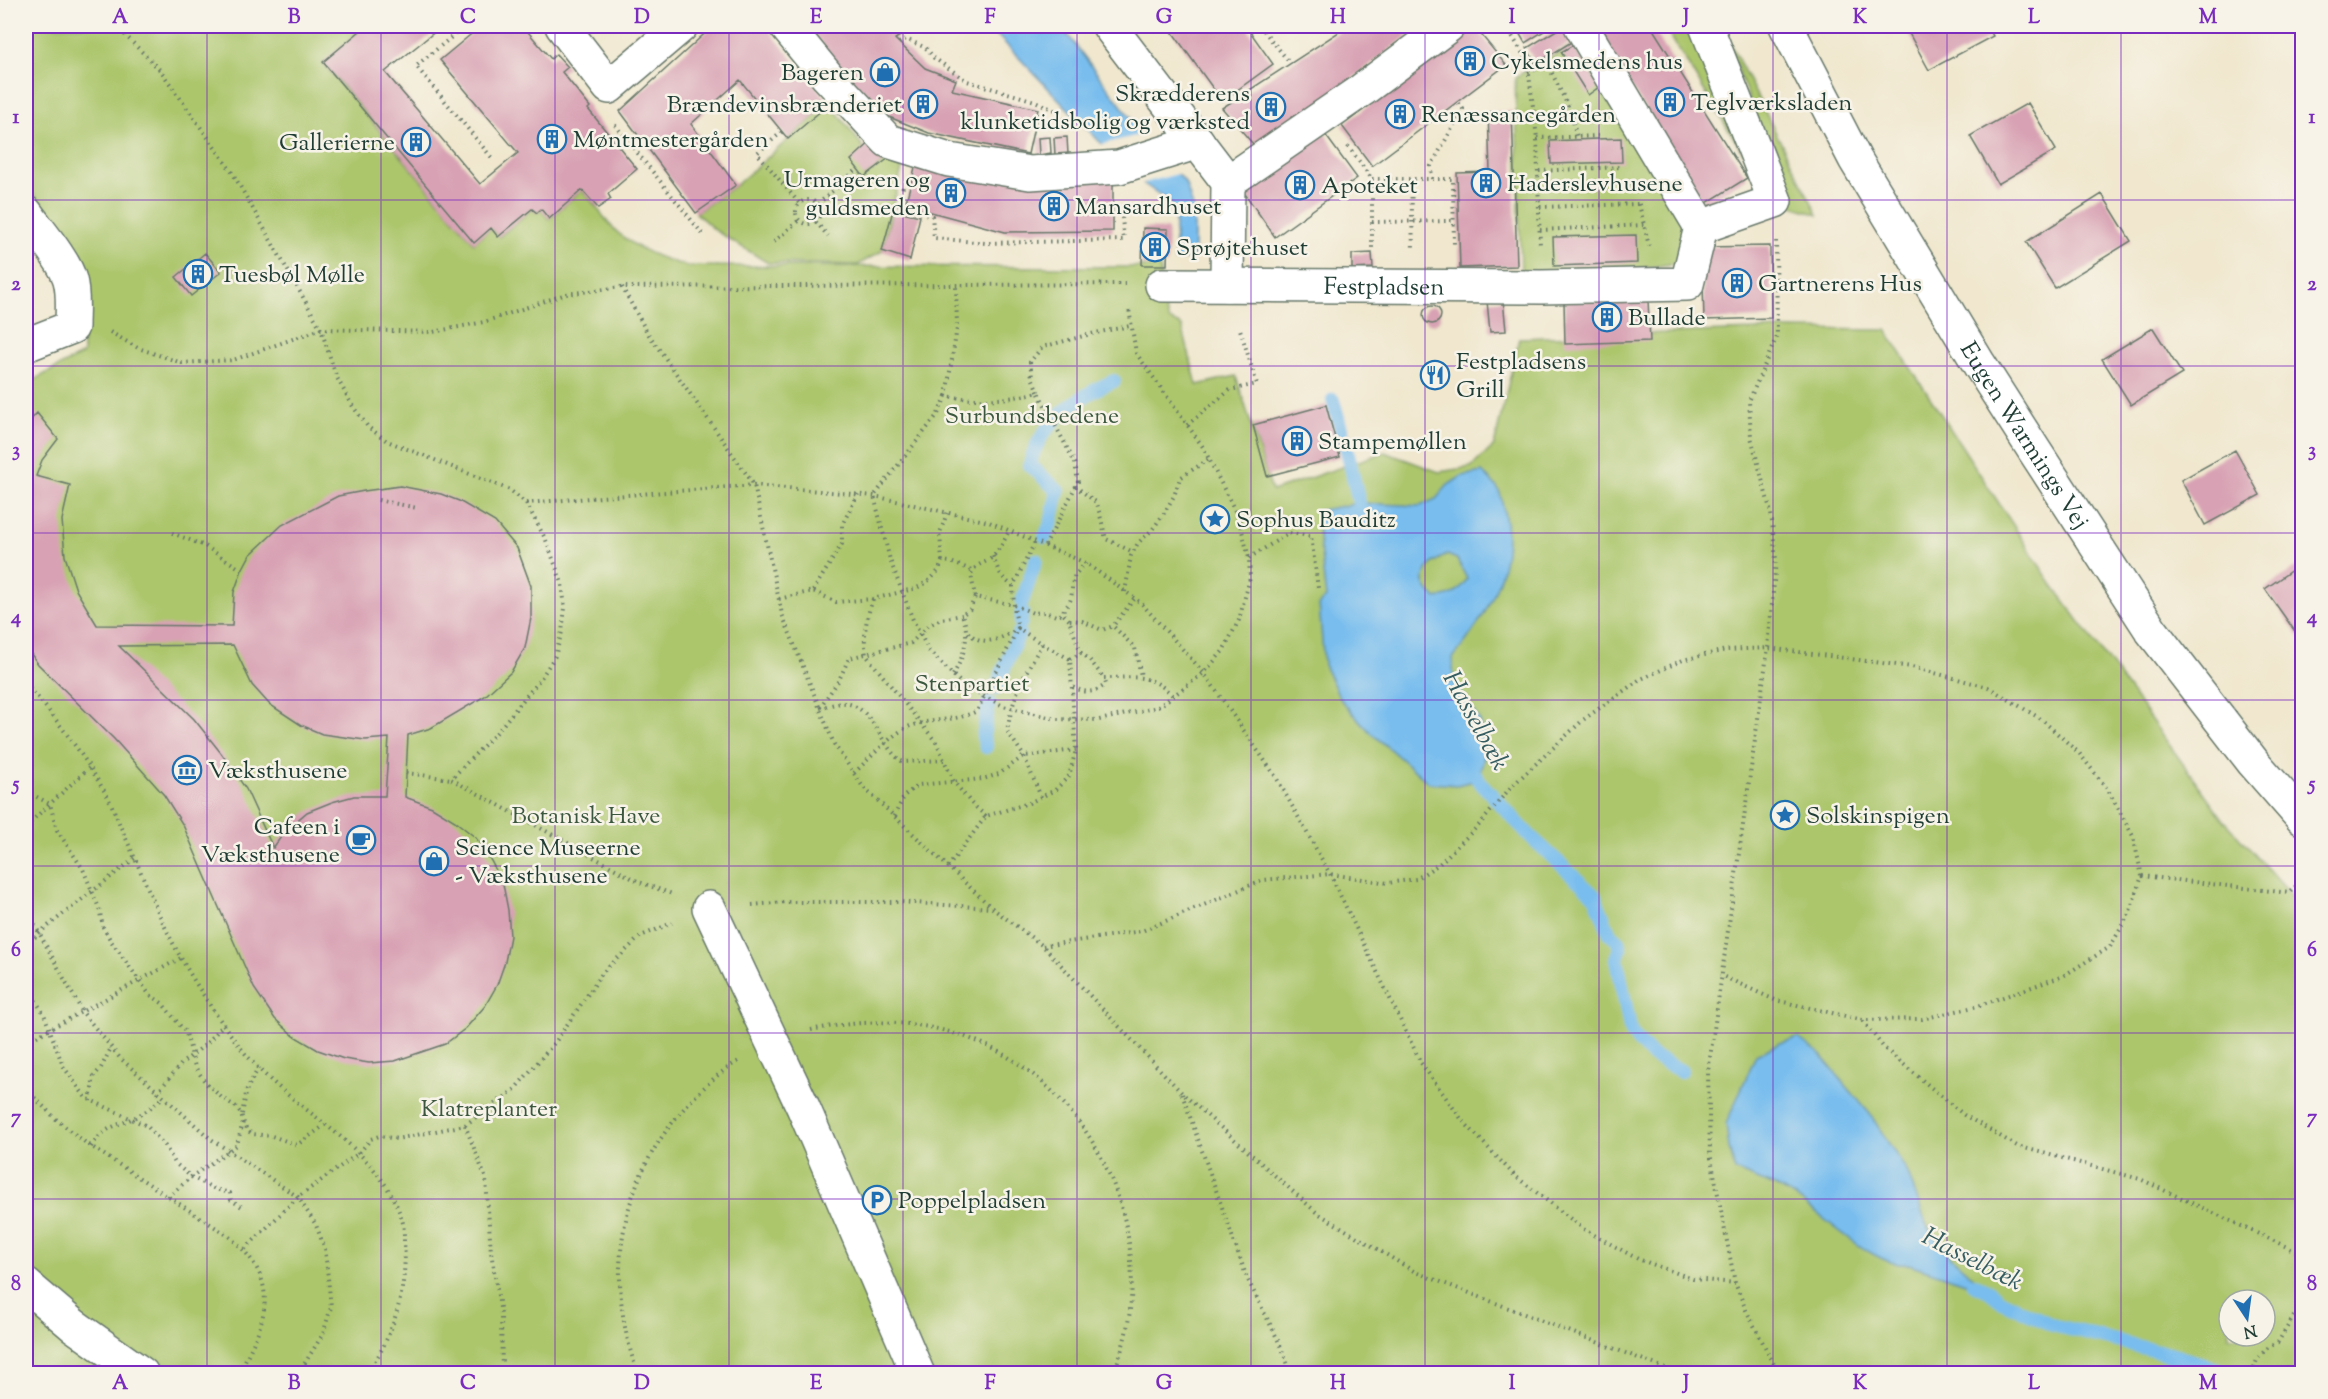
<svg xmlns="http://www.w3.org/2000/svg" width="2328" height="1399" font-family="'Sorts Mill Goudy',serif">
	<style>
		.green { fill: #acc66c; stroke: #668250; stroke-width: 1.5; fill-rule: evenodd }
		.water { fill: #78bdee; stroke: #4c7d91; stroke-width: 1.5; fill-rule: evenodd }
		.pier { fill: #f0e7ce }
		.lines { fill: none; stroke-linecap: round; stroke-linejoin: round }
		.stream { stroke: #78bdee; stroke-width: 14 }
		.building { fill: #d8a2b4; fill-rule: evenodd }
		.minor-casing { stroke: #68786a; stroke-width: 36 }
		.path { stroke: #68786a; stroke-width: 4; stroke-dasharray: 1.5 4.5; stroke-linecap: butt }
		.minor { stroke: #fff; stroke-width: 33 }
		.grid { fill: none; stroke: #7b2cbf; stroke-width: 1.5; stroke-opacity: 0.55 }
		.labels { text-anchor: middle; stroke-width: 5; stroke-linejoin: round; paint-order: stroke }
		.poi-label { font-size: 24px; fill: #1f3d34; stroke: #f7f3e8; text-anchor: start }
		.street-label { font-size: 24px; fill: #1f3d34; stroke: #f7f3e8 }
		.park-label { font-size: 24px; fill: #3b583f; stroke: #f7f3e8 }
		.water-label { font-size: 26px; font-style: italic; fill: #355d62; stroke: #f7f3e8 }
		.neatline { fill: none; stroke: #7b2cbf; stroke-width: 2 }
		.grid-label { font-size: 20px; text-anchor: middle; font-weight: bold; fill: #7b2cbf }
	</style>
	<rect width="100%" height="100%" fill="#f7f3e8"/>
	<filter id="ink" filterUnits="userSpaceOnUse"><feTurbulence type="fractalNoise" baseFrequency=".0167" numOctaves="2"/><feDisplacementMap in="SourceGraphic" scale="12" xChannelSelector="R" yChannelSelector="G"/><feConvolveMatrix kernelMatrix="1 2 1 2 8 2 1 2 1" color-interpolation-filters="sRGB"/></filter>
	<filter id="wash" filterUnits="userSpaceOnUse"><feTurbulence type="fractalNoise" baseFrequency=".008" numOctaves="4" result="noise"/><feDisplacementMap in="SourceGraphic" scale="24" xChannelSelector="R" yChannelSelector="G"/><feGaussianBlur stdDeviation="1.35" result="paint"/><feColorMatrix in="noise" values="0 0 0 0 0 0 0 0 0 0 0 0 0 0 0 0 0 1.4 0 .05"/><feComposite in="paint" operator="in"/></filter>
	<g filter="url(#wash)">
		<rect width="100%" height="100%" fill="#f0e7ce"/>
		<path class="green" d="M26,26H366L323,63L474,243L491,228L499,237L532,209L537,213L541,209L549,219L582,190C593,202 602,215 612,227C631,247 661,259 687,266L1160,267L1162,298L1169,320L1182,326L1197,385L1236,376L1272,491L1385,452L1439,472L1471,467L1494,446L1519,338L1787,329L1886,330L2047,577L2224,820L2302,907V1373H26V384L83,354L80,261L26,183ZM2229,1300H2265V1336H2229Z
			M1664,26H1693L1743,153Z
			M1721,26L1818,215L1790,205Z
			M1573,45L1683,221L1684,262L1625,271H1521L1515,77Z
			M830,103L864,148V177L889,158L902,168L882,251L858,265L768,263L716,231L696,213L736,185Z"/>
		<path class="water" d="M970,26H1061L1140,130L1185,182L1194,210V258L1175,260V217L1169,201L1144,184L1098,140L998,36Z
			M1482,472C1487,477 1495,483 1498,489C1502,495 1502,505 1504,511C1517,566 1486,618 1453,658V681L1480,721L1485,740L1484,758L1478,780L1457,785L1429,783L1370,732L1341,700L1324,665L1319,604L1326,598L1316,511L1359,503L1420,506L1436,499L1448,485L1462,476ZM1447,555L1457,559L1467,579C1458,593 1451,597 1436,598C1413,581 1426,564 1447,555Z
			M1798,1038L1818,1052L1870,1114L1908,1173L1927,1226L1952,1258L1989,1291L1909,1264C1876,1269 1823,1215 1795,1197C1778,1185 1754,1179 1735,1170L1729,1148L1726,1124L1756,1055L1780,1043Z"/>
		<path class="pier" d="M1147,133L1182,173L1140,184L1099,145Z"/>
		<g class="lines">
			<path class="stream" d="M1333,400L1349,458L1359,503L1365,520
				M1045,537L1051,523L1058,491L1030,465C1038,425 1078,396 1114,381
				M1022,602L1036,560
				M1021,623L1022,612
				M996,688L1019,633
				M986,747L983,737L989,703
				M1470,766L1478,780L1531,837L1595,896L1610,934L1618,941L1620,949L1617,959L1631,1033L1651,1055L1681,1071
				M1973,1284L1989,1291L2000,1300L2052,1325L2173,1355L2233,1374"/>
		</g>
		<g id="blocks">
			<path class="building" d="M366,26H442L385,72L480,184L518,153L440,60L481,26H523L551,59L556,54L568,67L562,72L590,107L588,109L637,169L608,194L611,199L598,208L582,190L549,219L541,209L537,213L532,209L498,237L491,228L474,243L323,62Z
				M713,26H765L830,103L788,139L740,80L691,124L736,185L696,213L620,111Z
				M808,26H915L895,39L925,68L956,80L952,90L1038,109L1028,154L929,133L889,117L822,51V43Z
				M1168,26H1246L1273,64L1222,101Z
				M1348,26H1420L1259,151L1222,108Z
				M1474,26L1506,65L1372,166L1342,126Z
				M1515,26H1552L1525,43Z
				M1563,26L1573,41L1536,64L1527,48Z
				M1593,26H1651L1747,178L1705,204Z
				M1905,26H1987L1993,36L1929,70Z
				M1573,45L1599,87L1588,95L1561,52Z
				M2028,103L2056,150L1998,184L1970,136Z
				M1512,111L1517,266L1460,268L1457,173L1490,172L1488,112Z
				M1324,133L1357,178L1275,237L1243,191Z
				M1050,137L1051,153L1039,155L1038,138Z
				M1067,137L1068,154L1055,155L1054,138Z
				M1621,138L1622,162L1551,164L1550,141Z
				M873,140L889,158L864,177L851,160Z
				M917,160L1113,181V231L1005,232L905,205Z
				M2102,194L2131,241L2055,288L2026,242Z
				M893,210L920,216L910,260L882,251Z
				M1143,228L1168,229L1167,265H1142Z
				M1636,235L1637,263L1554,266L1553,237Z
				M1770,246L1771,318L1704,320L1702,247Z
				M205,253L221,272L191,296L176,277Z
				M1372,253L1373,268L1352,269V254Z
				M1503,299L1506,331L1490,332L1487,301Z
				M1648,300L1650,341L1565,344L1564,301Z
				M1423 315a9 9 0 1 1 18 0a9 9 0 1 1-18 0Z
				M2153,328L2182,374L2131,405L2102,359Z
				M1326,405L1340,457L1267,476L1253,425Z
				M37,413L58,439L42,460L36,476L70,485L62,520L65,556L76,590L97,625L232,626L234,592L242,570L250,555L282,525L338,496L364,491L400,486L441,494L459,501L495,522L517,548L531,586V618L525,648L511,672L485,696L431,728L408,735L405,797L432,807L455,821L476,838L491,861L503,884L508,910L510,936L505,962L497,985L485,1006L466,1028L445,1044L395,1061L369,1063L344,1059L318,1050L294,1036L275,1019L254,988L183,825L164,795L114,739L38,664L26,647V425ZM233,645L252,685L269,704L301,725L322,734L365,740L389,738L385,796H354L332,802L307,812L286,830L273,848L246,789L221,753L194,719L119,646Z
				M2235,450L2260,495L2205,525L2181,480Z
				M2302,563V634L2299,637L2265,589Z"/>
		</g>
	</g>
	<g filter="url(#ink)">
		<use href="#blocks" fill-opacity="0" stroke="#68786a" stroke-width="1.5"/>
		<g class="lines">
			<g class="minor-casing">
				<g id="minor">
					<path d="M562,26L609,87L681,26"/>
					<path d="M786,26L827,76L888,141L949,160L1030,173L1119,167L1198,142"/>
					<path d="M1109,26L1228,182L1227,285"/>
					<path d="M1581,26L1701,227"/>
					<path id="s1" d="M1786,26L1855,159L1979,364L2034,450L2151,630L2253,762L2302,818"/>
					<path d="M1228,182L1362,90L1448,26"/>
					<path d="M26,213C38,230 65,261 70,280C74,294 72,312 72,327L26,345"/>
					<path d="M1701,227L1775,201L1706,26"/>
					<path id="s2" d="M1162,285L1541,287L1687,284L1701,227"/>
					<path d="M709,908L803,1107L918,1374"/>
					<path d="M26,1285L73,1325L142,1374"/>
				</g>
			</g>
			<path class="path" d="M116,26L161,71L232,172L321,329L336,376L352,405L368,427L387,441L510,490L526,503L546,540L562,583L565,608L562,632L555,656L541,678L497,732L451,779L639,882L672,894
				M465,26L416,66L492,158
				M1260,26L1290,63
				M1506,26L1523,54L1529,75L1537,138L1540,247
				M899,43L906,39L926,48L934,58L967,81L1035,101L1056,111L1070,130
				M1528,72L1548,65L1569,108L1577,137
				M615,125L705,237
				M782,132L757,153L799,203
				M1537,138L1599,136
				M1348,146L1372,179V248
				M1539,171L1620,167
				M1372,179H1453L1454,247
				M1411,179L1413,249
				M1432,179L1431,166L1463,109L1458,102
				M903,187L899,207L932,216L934,238L985,243L1124,240L1121,206
				M1539,188L1631,185
				M796 212a12 12 0 1 1 24 0a12 12 0 1 1-24 0Z
				M818,204L856,170
				M1639,204L1649,246
				M1540,207L1639,204
				M816,222L828,236
				M1372,222L1453,221
				M1540,230L1644,225
				M1776,241L1777,336L1749,401L1751,437L1771,513L1776,560L1768,648L1708,1072L1710,1153L1735,1283L1746,1310L1779,1374
				M774,242L799,220
				M622,287L647,332L754,485L782,614L834,744L863,787L991,907
				M110,332L138,348L182,363L233,360L321,329L433,332L484,322L566,294L622,287L1125,284
				M1038,392L1032,377L1030,362L1042,347L1095,333L1130,326
				M946,396L957,328L956,285
				M1187,425L1230,390L1257,384L1239,326
				M1075,486L1097,503L1106,539L1133,552
				M378,500L417,508
				M526,503L754,485L874,496L989,522L1086,563L1141,603L1204,673L1276,777L1330,874L1421,1063L1462,1120L1514,1175L1585,1230L1638,1259L1693,1279L1735,1283
				M172,533L205,546L242,570
				M1045,546L1078,482L1075,463L1038,392C1005,401 980,401 946,396L938,414L874,496L890,560L913,620L929,651L962,684L986,697L1003,706L1056,719L1099,720L1158,707L1204,673L1223,651L1239,620L1250,578L1249,558L1239,519L1203,447L1136,353L1129,309
				M993,556C998,570 1000,577 1013,586
				M1249,558L1289,533L1311,536L1318,588
				M942,561L940,533L947,513
				M813,591L842,544V525L858,494
				M1125,592L1131,556L1138,543L1152,530L1163,515L1174,496L1180,478L1209,459
				M975,597L971,574C975,565 982,564 990,559C999,551 1004,541 1009,531
				M779,599L813,591L836,602L873,599L917,588L931,579L939,570L942,561L950,562L972,570
				M873,599C866,619 863,634 866,655L936,742L954,782L972,804L986,816
				M1134,599L1113,626L1135,648L1141,676
				M1069,620L1063,614L1064,608C1076,600 1069,587 1075,575C1078,571 1082,567 1086,563
				M1081,653L1069,620L1082,621L1102,630L1113,626
				M1070,659L1081,653L1089,659L1104,678
				M953,675C964,657 971,634 962,615L970,609L975,597L1014,605L1033,613L1045,612L1056,616L1063,614
				M26,683C55,718 80,749 103,789C111,801 116,816 122,830C142,872 158,917 181,958C199,990 221,1023 244,1052C292,1113 380,1143 403,1223C404,1229 404,1235 404,1241C408,1288 394,1335 367,1374
				M1073,687C1086,694 1095,693 1106,684L1104,678C1134,678 1149,672 1172,695
				M820,707L839,680L849,658L911,643L929,625L941,619L962,615
				M820,708C827,706 837,703 844,703C874,706 881,749 903,762L945,760
				M406,773L451,779
				M854,773C867,761 893,733 908,727C930,718 956,722 977,711L1018,628L1014,608L1013,586L1035,542
				M26,791L50,804L57,830L83,869L99,908L103,927L111,941L149,994L162,1003L186,1033L195,1067L206,1083L222,1098L235,1106L241,1114L246,1129L252,1134L272,1136L297,1145L325,1125
				M1041,797L1024,756L1007,731C1014,693 1023,677 1042,644
				M894,816L905,795L918,785L983,779L999,774L1024,756L1076,750
				M26,826L90,767
				M948,867L986,816L1029,803L1055,790L1069,776L1076,750L1070,659L1042,644L1018,628C1002,640 981,648 967,631
				M2142,876L2289,893L2302,880
				M752,905L785,902H899L992,908L1043,946L1182,1093L1316,1212L1415,1272L1680,1374
				M26,909L83,1013L120,1058L211,1139L298,1197L316,1225L325,1249L331,1307L323,1334L298,1374
				M26,946L39,933L135,858
				M1043,946L1142,931L1263,880L1330,874L1388,883L1416,879L1439,864L1479,825L1511,787L1583,720L1639,680L1683,660L1726,650L1768,648L1912,667L1988,687L2041,719L2079,753L2108,790L2133,836L2142,876L2129,914L2110,947L2063,976L1978,1006L1922,1019L1863,1020L1775,1000L1720,975
				M26,985L44,1014L63,1066L86,1098L147,1126L165,1146L175,1163L191,1177L215,1189L230,1193L231,1200L242,1207
				M1863,1021L1884,1048L1964,1115L2017,1146L2140,1179L2302,1254
				M811,1030C856,1021 898,1019 942,1030C1089,1065 1171,1237 1113,1374
				M26,1042L181,958
				M26,1089L57,1120L86,1143L227,1235C283,1280 268,1318 238,1374
				M157,1093L182,1063L206,1044L224,1024
				M1182,1094L1247,1278L1277,1338L1292,1374
				M90,1101L94,1076L101,1068L111,1048
				M242,1114L247,1089L259,1067
				M465,1125L486,1179L491,1252L501,1314L502,1374
				M91,1147C106,1124 118,1127 139,1115C147,1111 155,1104 162,1098
				M168,1197L191,1177L237,1145L243,1122
				M245,1249L298,1197L359,1153L371,1139L379,1136L397,1139L465,1125L514,1090L556,1041L603,972L641,936L672,923
				M638,1374C603,1277 618,1178 690,1102C704,1087 720,1071 739,1061
				M2252,1374L2257,1360L2266,1349L2278,1342L2302,1303"/>
			<use href="#minor" class="minor"/>
		</g>
	</g>
	<path class="grid" d="M207,26V1374M381,26V1374M555,26V1374M729,26V1374M903,26V1374M1077,26V1374M1251,26V1374M1425,26V1374M1599,26V1374M1773,26V1374M1947,26V1374M2121,26V1374M26,200H2302M26,366H2302M26,533H2302M26,700H2302M26,866H2302M26,1033H2302M26,1199H2302"/>
	<defs>
		<g id="building-ring" transform="scale(1.5)"><circle r="9.5" fill="#f7f3e8" stroke="#1f6fb2" stroke-width="1.5"/><path d="M-4-6H4V6H1V3H-1V6H-4ZM-2.5-4.3h1.7v1.8h-1.7ZM.8-4.3h1.7v1.8H.8ZM-2.5-1h1.7V.8h-1.7ZM.8-1h1.7V.8H.8Z" fill="#1f6fb2"/></g>
		<g id="shop-ring" transform="scale(1.5)"><circle r="9.5" fill="#f7f3e8" stroke="#1f6fb2" stroke-width="1.5"/><path d="M-5-2.5h2.3a2.7 3.5 0 0 1 5.4 0H5L5.5 6h-11ZM-1.5-2.5h3a1.5 2.3 0 0 0-3 0Z" fill="#1f6fb2"/></g>
		<g id="restaurant-ring" transform="scale(1.5)"><circle r="9.5" fill="#f7f3e8" stroke="#1f6fb2" stroke-width="1.5"/><path d="M-5-6h1v4h1v-4h1v4h1v-4h1v5L-1.5 .5V6h-2V.5L-5-1ZM5-6V6H3V1.5H1.5Q1.5-4 5-6Z" fill="#1f6fb2"/></g>
		<g id="sight-ring" transform="scale(1.5)"><circle r="9.5" fill="#f7f3e8" stroke="#1f6fb2" stroke-width="1.5"/><path d="M0-6L1.8-2.2L6-1.7L2.9 1.2L3.7 5.4L0 3.3L-3.7 5.4L-2.9 1.2L-6-1.7L-1.8-2.2Z" fill="#1f6fb2"/></g>
		<g id="museum-ring" transform="scale(1.5)"><circle r="9.5" fill="#f7f3e8" stroke="#1f6fb2" stroke-width="1.5"/><path d="M0-6L6-3V-2H-6V-3ZM-5-1h2V3h-2ZM-1-1h2V3h-2ZM3-1h2V3H3ZM-6 4H6V6H-6Z" fill="#1f6fb2"/></g>
		<g id="cafe-ring" transform="scale(1.5)"><circle r="9.5" fill="#f7f3e8" stroke="#1f6fb2" stroke-width="1.5"/><path d="M-5.5-4.5H6V0H3Q3 3.5 0 3.5H-2.5Q-5.5 3.5-5.5 0ZM3-3.2v2h1.7v-2ZM-6 4.5H4V6H-6Z" fill="#1f6fb2"/></g>
		<g id="parking-ring" transform="scale(1.5)"><circle r="9.5" fill="#f7f3e8" stroke="#1f6fb2" stroke-width="1.5"/><path d="M-3.5-5.5H1a3.5 3.5 0 0 1 0 7H-1V5.5H-3.5ZM-1-3.4V-.6H.8a1.4 1.4 0 0 0 0-2.8Z" fill="#1f6fb2"/></g>
	</defs>
	<g fill-rule="evenodd">
		<use href="#building-ring" x="1470" y="61"/>
		<use href="#shop-ring" x="885" y="72"/>
		<use href="#building-ring" x="1670" y="102"/>
		<use href="#building-ring" x="923" y="104"/>
		<use href="#building-ring" x="1271" y="107"/>
		<use href="#building-ring" x="1400" y="114"/>
		<use href="#building-ring" x="552" y="139"/>
		<use href="#building-ring" x="416" y="142"/>
		<use href="#building-ring" x="1486" y="183"/>
		<use href="#building-ring" x="1300" y="185"/>
		<use href="#building-ring" x="951" y="193"/>
		<use href="#building-ring" x="1054" y="206"/>
		<use href="#building-ring" x="1155" y="247"/>
		<use href="#building-ring" x="198" y="274"/>
		<use href="#building-ring" x="1737" y="283"/>
		<use href="#building-ring" x="1607" y="317"/>
		<use href="#restaurant-ring" x="1435" y="375"/>
		<use href="#building-ring" x="1297" y="441"/>
		<use href="#sight-ring" x="1215" y="519"/>
		<use href="#museum-ring" x="187" y="770"/>
		<use href="#sight-ring" x="1785" y="815"/>
		<use href="#cafe-ring" x="361" y="840"/>
		<use href="#shop-ring" x="434" y="861"/>
		<use href="#parking-ring" x="877" y="1200"/>
	</g>
	<g class="labels">
		<g class="poi-label">
			<text x="1491" y="69">Cykelsmedens hus</text>
			<text x="864" y="80" text-anchor="end">Bageren</text>
			<text x="1250" y="101" text-anchor="end">Skrædderens<tspan x="1250" dy="28">klunketidsbolig og værksted</tspan></text>
			<text x="1691" y="110">Teglværksladen</text>
			<text x="902" y="112" text-anchor="end">Brændevinsbrænderiet</text>
			<text x="1421" y="122">Renæssancegården</text>
			<text x="573" y="147">Møntmestergården</text>
			<text x="395" y="150" text-anchor="end">Gallerierne</text>
			<text x="930" y="187" text-anchor="end">Urmageren og<tspan x="930" dy="28">guldsmeden</tspan></text>
			<text x="1507" y="191">Haderslevhusene</text>
			<text x="1321" y="193">Apoteket</text>
			<text x="1075" y="214">Mansardhuset</text>
			<text x="1176" y="255">Sprøjtehuset</text>
			<text x="219" y="282">Tuesbøl Mølle</text>
			<text x="1758" y="291">Gartnerens Hus</text>
			<text x="1628" y="325">Bullade</text>
			<text x="1456" y="369">Festpladsens<tspan x="1456" dy="28">Grill</tspan></text>
			<text x="1318" y="449">Stampemøllen</text>
			<text x="1236" y="527">Sophus Bauditz</text>
			<text x="208" y="778">Væksthusene</text>
			<text x="1806" y="823">Solskinspigen</text>
			<text x="340" y="834" text-anchor="end">Cafeen i<tspan x="340" dy="28">Væksthusene</tspan></text>
			<text x="455" y="855">Science Museerne<tspan x="455" dy="28">- Væksthusene</tspan></text>
			<text x="898" y="1208">Poppelpladsen</text>
		</g>
		<g class="street-label">
			<text dy="8" stroke="none"><textPath href="#s2" startOffset="222">Festpladsen</textPath></text>
			<text dy="8" stroke="none"><textPath href="#s1" startOffset="474">Eugen Warmings Vej</textPath></text>
		</g>
		<g class="park-label">
			<text x="1032" y="423">Surbundsbedene</text>
			<text x="972" y="691">Stenpartiet</text>
			<text x="586" y="823">Botanisk Have</text>
			<text x="489" y="1116">Klatreplanter</text>
		</g>
		<g class="water-label">
			<text transform="translate(1477 720) rotate(61)" y="9">Hasselbæk</text>
			<text transform="translate(1973 1258) rotate(27)" y="9">Hasselbæk</text>
		</g>
	</g>
	<rect width="2328" height="1399" fill="none" stroke="#f7f3e8" stroke-width="66"/>
	<g transform="translate(2247 1318) rotate(167)"><circle r="28" fill="#f7f3e8" stroke="#a1aaa0" stroke-width="1.5"/>
	<path d="M0-4.5L10 22L0 15L-10 22Z" fill="#1f6fb2"/>
	<text y="-9" font-size="16" font-weight="bold" text-anchor="middle" fill="#1f3d34">N</text>
	</g>
	<rect x="33" y="33" width="2262" height="1333" class="neatline"/>
	<g class="grid-label">
		<text x="120" y="23">A</text>
		<text x="294" y="23">B</text>
		<text x="468" y="23">C</text>
		<text x="642" y="23">D</text>
		<text x="816" y="23">E</text>
		<text x="990" y="23">F</text>
		<text x="1164" y="23">G</text>
		<text x="1338" y="23">H</text>
		<text x="1512" y="23">I</text>
		<text x="1686" y="23">J</text>
		<text x="1860" y="23">K</text>
		<text x="2034" y="23">L</text>
		<text x="2208" y="23">M</text>
		<text x="16" y="123">1</text>
		<text x="2312" y="123">1</text>
		<text x="16" y="290">2</text>
		<text x="2312" y="290">2</text>
		<text x="16" y="456">3</text>
		<text x="2312" y="456">3</text>
		<text x="16" y="623">4</text>
		<text x="2312" y="623">4</text>
		<text x="16" y="790">5</text>
		<text x="2312" y="790">5</text>
		<text x="16" y="956">6</text>
		<text x="2312" y="956">6</text>
		<text x="16" y="1123">7</text>
		<text x="2312" y="1123">7</text>
		<text x="16" y="1290">8</text>
		<text x="2312" y="1290">8</text>
		<text x="120" y="1389">A</text>
		<text x="294" y="1389">B</text>
		<text x="468" y="1389">C</text>
		<text x="642" y="1389">D</text>
		<text x="816" y="1389">E</text>
		<text x="990" y="1389">F</text>
		<text x="1164" y="1389">G</text>
		<text x="1338" y="1389">H</text>
		<text x="1512" y="1389">I</text>
		<text x="1686" y="1389">J</text>
		<text x="1860" y="1389">K</text>
		<text x="2034" y="1389">L</text>
		<text x="2208" y="1389">M</text>
	</g>
</svg>
